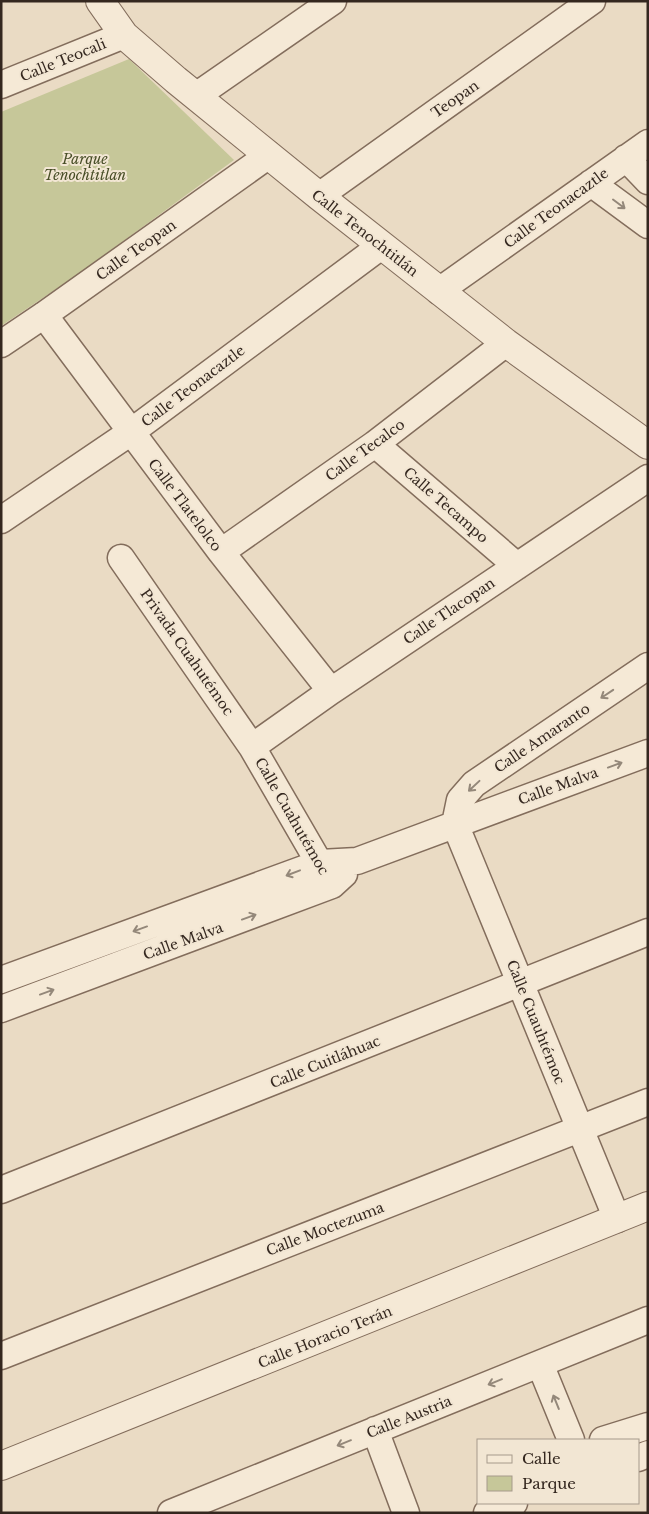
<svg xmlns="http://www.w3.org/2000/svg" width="649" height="1514" font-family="'Libre Baskerville',serif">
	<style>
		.green { fill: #c6c799 }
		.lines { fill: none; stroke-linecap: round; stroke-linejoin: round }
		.minor-casing { stroke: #836d5c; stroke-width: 29 }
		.tertiary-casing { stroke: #836d5c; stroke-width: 30 }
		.minor { stroke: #f5e9d6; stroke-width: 26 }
		.tertiary { stroke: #f5e9d6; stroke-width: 28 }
		.oneway { stroke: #94887a }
		.labels { text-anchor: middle; stroke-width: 4; stroke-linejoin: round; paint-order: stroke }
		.street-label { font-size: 14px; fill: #34271f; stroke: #f2e6d3 }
		.park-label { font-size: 14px; font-style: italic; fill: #484e27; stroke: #f2e6d3 }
	</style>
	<rect width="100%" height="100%" fill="#eadbc4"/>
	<path class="green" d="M129,59L234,160L77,275L1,326V112Z"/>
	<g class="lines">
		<g class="minor-casing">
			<path id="minor" d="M1,85L124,35
				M196,96L333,1
				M626,158L648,181
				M591,183L648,225
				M319,196L592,1
				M439,291L648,143
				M44,315L221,552L331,691
				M1,344L44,315L269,155
				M375,444L517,566
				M1,520L131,432L381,246
				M221,552L375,444L506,343
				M121,558L252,747L332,885
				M252,747L331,691L648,478
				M455,824L617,1219
				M455,824L460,800L474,784L648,666
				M1,980L320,863L357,861L648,753
				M1,1009L332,885L344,874
				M1,1190L648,932
				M1,1356L648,1102
				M540,1364L571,1440
				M375,1430L406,1513
				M603,1440L648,1426
				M638,1458L648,1454
				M171,1513L648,1320
				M487,1513L514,1503"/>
		</g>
		<g class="tertiary-casing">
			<path id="tertiary" d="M100,1L124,35L176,80L319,196L506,343L648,445
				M1,1466L648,1206"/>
		</g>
		<use href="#minor" class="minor"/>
		<use href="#tertiary" class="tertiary"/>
	</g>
	<defs><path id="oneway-shaft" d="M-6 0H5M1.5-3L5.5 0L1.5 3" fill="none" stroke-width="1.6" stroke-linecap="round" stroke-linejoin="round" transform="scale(1.25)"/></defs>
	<g class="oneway">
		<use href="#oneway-shaft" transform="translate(619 204) rotate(37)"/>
		<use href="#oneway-shaft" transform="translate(607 694) rotate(146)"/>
		<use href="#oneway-shaft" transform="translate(615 765) rotate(-20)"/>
		<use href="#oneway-shaft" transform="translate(474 786) rotate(137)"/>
		<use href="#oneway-shaft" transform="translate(293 873) rotate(159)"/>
		<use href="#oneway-shaft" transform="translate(249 917) rotate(-20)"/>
		<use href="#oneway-shaft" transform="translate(140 929) rotate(160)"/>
		<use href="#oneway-shaft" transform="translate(47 992) rotate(-20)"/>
		<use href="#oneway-shaft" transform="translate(495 1382) rotate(158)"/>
		<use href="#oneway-shaft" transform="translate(556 1402) rotate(-112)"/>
		<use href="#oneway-shaft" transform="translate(344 1443) rotate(158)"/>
	</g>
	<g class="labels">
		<g class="street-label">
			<text transform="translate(63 60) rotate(-22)" y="5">Calle Teocali</text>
			<text transform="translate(455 99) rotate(-35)" y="5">Teopan</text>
			<text transform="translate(556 208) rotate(-36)" y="5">Calle Teonacaztle</text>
			<text transform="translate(365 233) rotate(38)" y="5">Calle Tenochtitlán</text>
			<text transform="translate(136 250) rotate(-35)" y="5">Calle Teopan</text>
			<text transform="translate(193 386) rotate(-37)" y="5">Calle Teonacaztle</text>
			<text transform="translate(365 450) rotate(-36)" y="5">Calle Tecalco</text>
			<text transform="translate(185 505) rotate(53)" y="5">Calle Tlatelolco</text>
			<text transform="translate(446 505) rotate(41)" y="5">Calle Tecampo</text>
			<text transform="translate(449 611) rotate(-34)" y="5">Calle Tlacopan</text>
			<text transform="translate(187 652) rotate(55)" y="5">Privada Cuahutémoc</text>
			<text transform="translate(542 738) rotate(-34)" y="5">Calle Amaranto</text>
			<text transform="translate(558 786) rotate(-20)" y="5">Calle Malva</text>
			<text transform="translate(292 816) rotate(60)" y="5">Calle Cuahutémoc</text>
			<text transform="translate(183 941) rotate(-20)" y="5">Calle Malva</text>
			<text transform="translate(536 1022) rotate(68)" y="5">Calle Cuauhtémoc</text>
			<text transform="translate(325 1062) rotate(-22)" y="5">Calle Cuitláhuac</text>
			<text transform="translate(325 1229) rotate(-21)" y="5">Calle Moctezuma</text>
			<text transform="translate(325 1337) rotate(-22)" y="5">Calle Horacio Terán</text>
			<text transform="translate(409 1417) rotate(-22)" y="5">Calle Austria</text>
		</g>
		<g class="park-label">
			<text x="85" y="164">Parque<tspan x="85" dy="16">Tenochtitlan</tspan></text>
		</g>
	</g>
	<rect width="649" height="1514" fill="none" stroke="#34271f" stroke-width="5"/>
	<rect x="477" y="1439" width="162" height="65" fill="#f2e6d3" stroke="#a69a8b"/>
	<rect x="487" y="1455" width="25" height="8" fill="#f5e9d6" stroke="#a69a8b"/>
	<text x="522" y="1464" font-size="15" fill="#34271f">Calle</text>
	<rect x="487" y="1476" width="25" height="15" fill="#c6c799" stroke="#a69a8b"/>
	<text x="522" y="1489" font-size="15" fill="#34271f">Parque</text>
</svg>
